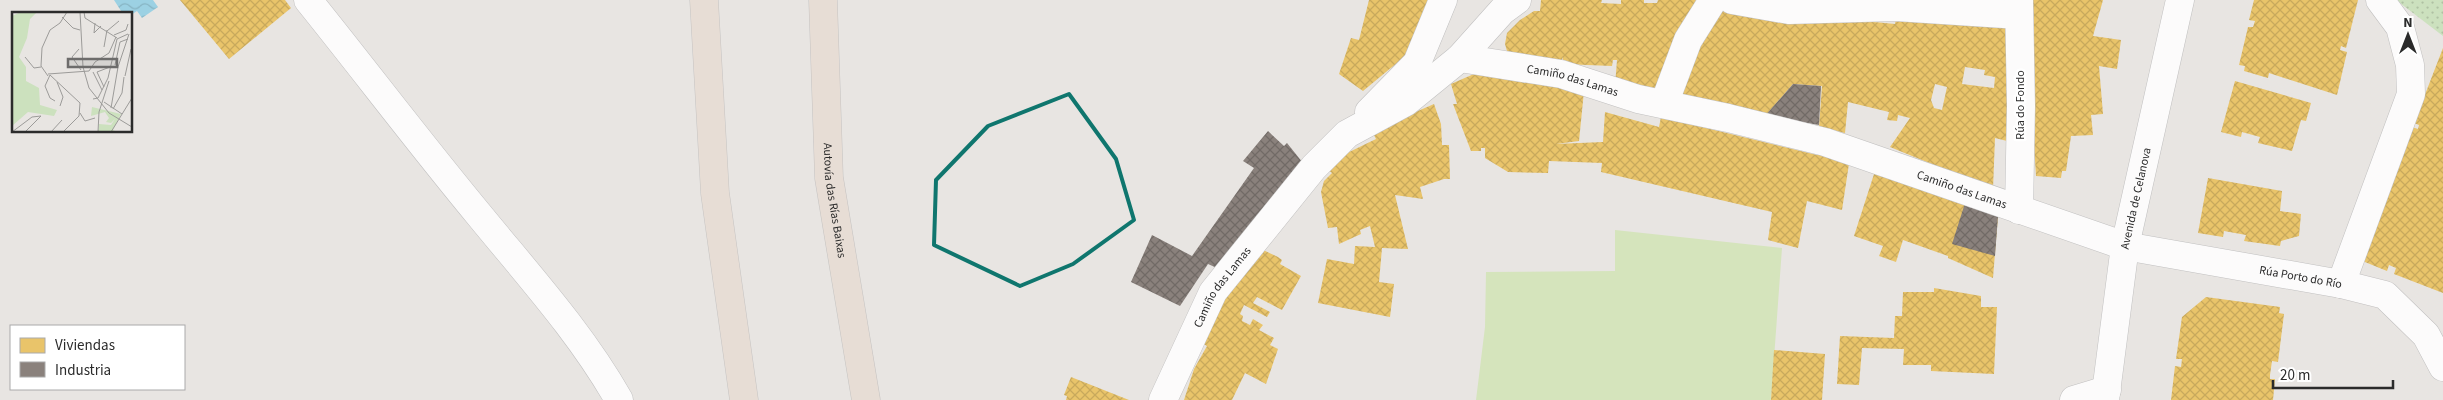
<svg xmlns="http://www.w3.org/2000/svg" width="2443" height="400" font-family="'Source Sans 3',sans-serif">
	<style>
		.park { fill: url(#park-dots) }
		.pitch { fill: #d5e4bc }
		.water { fill: url(#water-waves) }
		.homes { fill: url(#homes-cross-hatch); fill-rule: evenodd }
		.industry { fill: url(#industry-cross-hatch) }
		.lines { fill: none; stroke-linecap: round; stroke-linejoin: round }
		.minor-casing { stroke: #c1c0c0; stroke-width: 29 }
		.highway-casing { stroke: #c5c3c2; stroke-width: 29 }
		.minor { stroke: #fcfbfb; stroke-width: 28 }
		.highway { stroke: #e7ddd5; stroke-width: 28 }
		.marked { fill: none; stroke: #0f766e; stroke-width: 4; stroke-linejoin: round }
		.labels { text-anchor: middle; stroke-width: 5; stroke-linejoin: round; paint-order: stroke }
		.street-label { font-size: 12px; fill: #2b2b2b; stroke: #fff }
		.inset-road { fill: none; stroke: #9c9b99; stroke-width: 1 }
		.view { fill: #6d6c6b; fill-opacity: 0.15; stroke: #6d6c6b; stroke-width: 2.5 }
		.inset-edge { fill: none; stroke: #2b2b2b; stroke-width: 2.5 }
	</style>
	<defs>
		<pattern id="park-dots" width="8" height="8" patternUnits="userSpaceOnUse" patternTransform="scale(1.25)"><rect width="8" height="8" fill="#cce1be"/><path d="M2 2h.1M6 6h.1" fill="none" stroke="#afc1a3" stroke-width="1.8" stroke-linecap="round"/></pattern>
		<pattern id="water-waves" width="16" height="10" patternUnits="userSpaceOnUse" patternTransform="scale(1.25)"><rect width="16" height="10" fill="#9cd1e3"/><path d="M0 5q4-4 8 0t8 0" fill="none" stroke="#87b4c3"/></pattern>
		<pattern id="homes-cross-hatch" width="8" height="8" patternUnits="userSpaceOnUse" patternTransform="scale(1.25)"><rect width="8" height="8" fill="#e9c46a"/><path d="M0 0l8 8M0 8l8-8" fill="none" stroke="#c8a95c"/></pattern>
		<pattern id="industry-cross-hatch" width="8" height="8" patternUnits="userSpaceOnUse" patternTransform="scale(1.25)"><rect width="8" height="8" fill="#8a817c"/><path d="M0 0l8 8M0 8l8-8" fill="none" stroke="#716a66"/></pattern>
	</defs>
	<rect width="100%" height="100%" fill="#e8e5e2"/>
	<path class="park" d="M2396,0H2443V36Z"/>
	<path class="pitch" d="M1615,230L1782,248L1771,400H1476L1485,327L1486,272L1615,271Z"/>
	<path class="water" d="M114,0H153L158,7L142,18L137,11L131,15L123,14Z"/>
	<path class="homes" d="M180,0H285L291,8L229,59Z
		M1369,0H1430L1409,53L1363,91L1339,74L1351,38L1359,40Z
		M1541,0H1602L1601,3L1621,4V0H1644V3H1657L1658,0H1696L1660,91L1615,86L1617,60H1613L1612,66L1563,64V57L1562,60H1518L1507,51L1505,44L1507,33L1520,20L1534,11H1540Z
		M2025,0H2103L2093,36L2121,40L2117,69L2099,66L2103,114L2091,115L2093,135L2071,136L2066,171H2062L2061,178L2036,176Z
		M2254,0H2358L2346,48L2341,46L2340,50L2347,52L2337,95L2269,73L2268,78L2244,71L2245,66L2239,65L2248,27H2253L2255,21L2249,20Z
		M1719,7L1895,24L1897,12L2011,21L2010,73L2006,90L2011,91L2007,141L1995,138L1993,189L1890,147L1910,118L1898,115L1897,121L1887,120L1889,112L1848,102L1845,133L1819,127L1822,86L1793,84L1765,116L1679,96L1687,72ZM1965,67L1985,70L1984,75L1995,77L1994,88L1962,84ZM1935,84L1947,87L1942,110L1934,108L1931,100Z
		M2443,48V293L2394,274L2396,268L2389,265L2387,271L2360,260L2412,127L2418,129L2419,125L2414,123Z
		M1483,70L1584,91L1579,141L1556,144L1603,142L1605,112L1659,127L1661,117L1817,155L1819,149L1850,157L1842,210L1807,201L1798,248L1768,240L1772,212L1601,172L1602,163L1549,161L1548,173L1508,172L1485,158V148H1481V151H1471L1453,104H1457L1451,84Z
		M2235,81L2311,103L2306,121L2301,120L2292,151L2258,143L2260,137L2242,132L2241,137L2221,132Z
		M1434,104L1441,124L1442,145H1449L1450,179H1444L1420,187L1423,199L1395,195L1408,249L1382,248L1379,282L1394,284L1390,317L1318,303L1327,259L1354,264L1355,246L1375,247L1370,226L1360,230L1361,234L1339,244L1337,227L1328,228L1321,192L1324,181L1332,173L1328,170L1343,155L1376,139L1372,131Z
		M1875,171L1998,216L1993,278L1948,258V256L1903,240L1896,262L1879,256L1883,246L1854,236Z
		M2208,178L2282,191L2280,211L2301,214L2299,236L2281,241L2280,246L2244,241L2246,235L2224,231L2223,237L2198,233Z
		M1257,247L1278,257L1282,260L1280,264L1301,276L1282,310L1257,297L1253,303L1270,312L1267,317L1244,305L1240,314L1243,316L1242,321L1250,325L1253,319L1263,325L1259,330L1274,338L1270,345L1278,349L1266,384L1245,373L1232,400H1184L1194,369L1207,346L1202,343L1221,304Z
		M1934,288L1981,296V307H1997L1994,374L1931,371V365H1903L1904,349L1862,348L1859,385L1837,384L1840,336L1894,338L1895,316H1902L1903,292H1934Z
		M2206,297L2280,307L2279,313L2284,314L2278,362L2272,361L2270,375V379H2275L2273,400H2171L2175,366L2181,367L2182,359H2176L2182,317Z
		M1774,350L1825,354L1822,400H1771Z
		M1071,377L1129,400H1066L1067,396L1064,395Z"/>
	<path class="industry" d="M1793,84L1821,86L1819,125L1765,116Z
		M1268,131L1284,146L1287,143L1303,163L1217,268L1208,264L1180,306L1131,282L1152,235L1192,256L1254,168L1243,161Z
		M1965,203L1998,216L1995,256L1952,244Z"/>
	<g class="lines">
		<g class="minor-casing">
			<g id="minor">
				<path d="M308,0C366,72 421,145 480,216C529,276 581,333 619,400"/>
				<path d="M1732,0L1789,10L1896,7L2019,15"/>
				<path id="s1" d="M1460,58L1561,74L1638,99L1728,118L1825,142L2125,246L2341,284L2385,295L2426,335L2443,367"/>
				<path d="M1664,104L1688,40L1713,0"/>
				<path d="M1369,112L1417,63L1443,0"/>
				<path d="M2019,210L2021,106L2019,0"/>
				<path d="M2341,284L2411,94L2410,65L2400,27L2380,0"/>
				<path id="s2" d="M1163,400L1213,292L1314,167L1347,134L1406,102L1460,58L1502,11L1517,0"/>
				<path d="M2074,400L2107,390"/>
				<path id="s3" d="M2105,400L2125,246L2180,0"/>
			</g>
		</g>
		<g class="highway-casing">
			<g id="highway">
				<path d="M704,0L715,193L744,400"/>
				<path id="s4" d="M823,0L829,178L866,400"/>
			</g>
		</g>
		<use href="#minor" class="minor"/>
		<use href="#highway" class="highway"/>
	</g>
	<path class="marked" d="M1069,94L1116,159L1134,220L1073,264L1020,286L934,245L936,180L988,126Z"/>
	<g class="labels">
		<g class="street-label">
			<text dy="4" stroke="none"><textPath href="#s1" startOffset="115">Camiño das Lamas</textPath></text>
			<text transform="translate(2020 105) rotate(-90)" y="4">Rúa do Fondo</text>
			<text dy="4" stroke="none"><textPath href="#s1" startOffset="520">Camiño das Lamas</textPath></text>
			<text dy="4" stroke="none"><textPath href="#s3" startOffset="204">Avenida de Celanova</textPath></text>
			<text dy="4" stroke="none"><textPath href="#s4" startOffset="201">Autovía das Rías Baixas</textPath></text>
			<text dy="4" stroke="none"><textPath href="#s1" startOffset="871">Rúa Porto do Río</textPath></text>
			<text dy="4" stroke="none"><textPath href="#s2" startOffset="128">Camiño das Lamas</textPath></text>
		</g>
	</g>
	<g transform="translate(12 12)">
		<rect width="120" height="120" fill="#e8e5e2"/>
		<path d="M9,0H25L18,7L15,26L7,45L14,55V69L27,76L28,93L45,98L42,104L16,100L0,114V4ZM80,95L109,102L101,118L105,120L86,119L87,112L99,113L103,107L99,111L94,110L97,106L93,100L79,104Z" fill="#cce1be"/>
		<path class="inset-road" d="M68,0L71,55L77,76L97,101L120,115M72,0L73,6L105,26M50,5L61,16L68,18M83,11L82,21L89,14M95,19L107,9M102,23L114,18L116,12M92,35L95,18M67,37L60,45L69,58M13,45L22,56L29,55M103,53L108,30L116,27M81,60L90,78M36,62L77,59L83,50L97,41L104,25M38,63L68,91L67,104L51,120M38,63L33,74L38,86L43,89M36,64L29,54L30,36L38,18L48,11L55,0M113,64L119,37M45,70L51,85L48,94M92,75L85,60L98,55M81,87L86,86L96,66L105,27L116,22M92,90L110,102M99,96L106,55L117,22M101,97L110,81L112,65M68,101L73,109L83,106M0,120L20,105L29,104L13,120M39,120L50,108M86,120L87,100L97,69M99,120L120,86"/>
		<path class="view" d="M56,47H105V55H56Z"/>
		<rect width="120" height="120" class="inset-edge"/>
	</g>
	<rect x="10" y="325" width="175" height="65" fill="#ffffff" stroke="#aaaaaa"/>
	<rect x="20" y="338" width="25" height="15" fill="#e9c46a" stroke="#aaaaaa"/>
	<text x="55" y="350" font-size="15" fill="#2b2b2b">Viviendas</text>
	<rect x="20" y="362" width="25" height="15" fill="#8a817c" stroke="#aaaaaa"/>
	<text x="55" y="375" font-size="15" fill="#2b2b2b">Industria</text>
	<g transform="translate(2408 35)" stroke="#ffffff" stroke-width="4" paint-order="stroke">
	<path d="M0-4L9 19L0 12L-9 19Z" fill="#2b2b2b"/>
	<text y="-8" font-size="14" font-weight="bold" text-anchor="middle" fill="#2b2b2b">N</text>
	</g>
	<path d="M2273 380v8h120v-8" fill="none" stroke="#2b2b2b" stroke-width="2.5"/>
	<text x="2280" y="380" font-size="15" fill="#2b2b2b" stroke="#ffffff" stroke-width="4" paint-order="stroke">20 m</text>
</svg>
